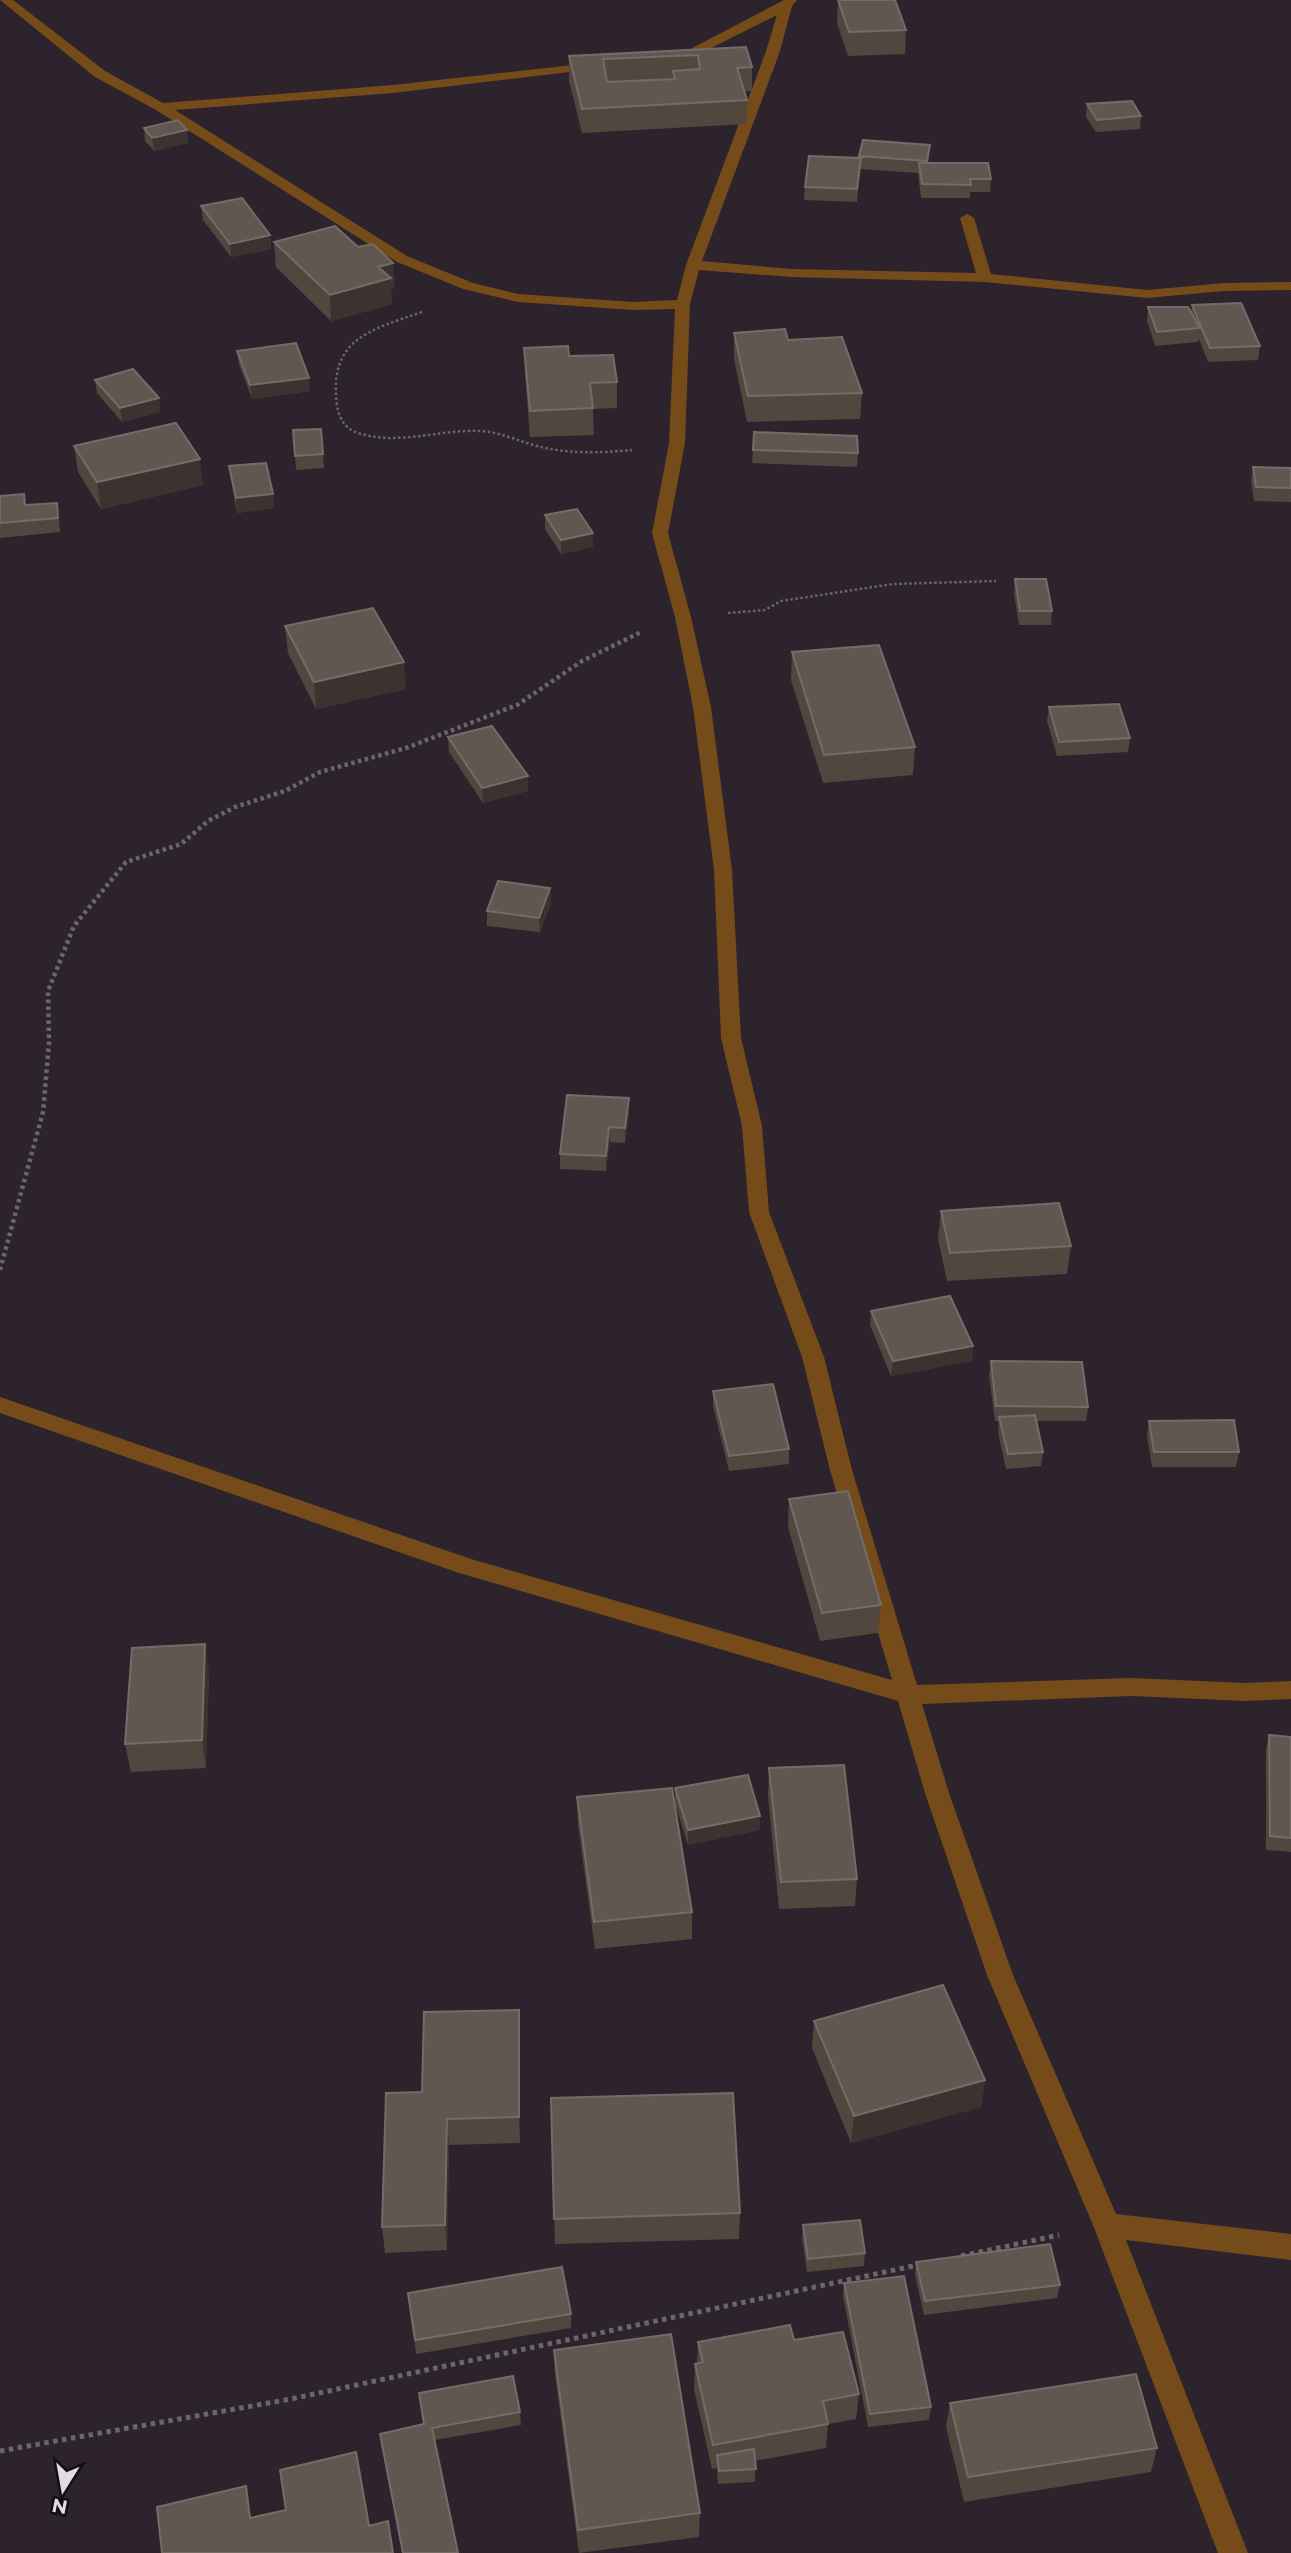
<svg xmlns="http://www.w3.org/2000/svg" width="1291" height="2553" font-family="Montserrat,sans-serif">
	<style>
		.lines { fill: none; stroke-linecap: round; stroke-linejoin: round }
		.path-far2 { stroke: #6d656d; stroke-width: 2.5; stroke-dasharray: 2.5 2.5; stroke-linecap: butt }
		.path-far1 { stroke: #6d656d; stroke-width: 4.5; stroke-dasharray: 3.5 3.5; stroke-linecap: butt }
		.path { stroke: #6d656d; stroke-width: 5; stroke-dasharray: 4.5 4.5; stroke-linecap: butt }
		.minor { fill: #754b1a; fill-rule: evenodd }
		.wall { fill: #51473e }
		.shaded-wall { fill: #3c3230 }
		.building { fill: #615750; stroke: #756c67; stroke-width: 2; fill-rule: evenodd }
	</style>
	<rect width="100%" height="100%" fill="#2c232c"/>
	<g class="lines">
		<path class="path-far2" d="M422,312C370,330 328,339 337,405C339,418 345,429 358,433C398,446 440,429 480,431C500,432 518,441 537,446C567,454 600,453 632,450
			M728,613L765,610L781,601L893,584L996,581"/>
		<path class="path-far1" d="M0,1270L43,1112L49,1043L48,991L74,926L126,862L181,844L208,821L235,807L285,791L320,772L406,748L517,705L582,661L641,632"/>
		<path class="path" d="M961,2256L1059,2235
			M0,2451L291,2399L918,2265"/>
		<path class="minor" d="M0,0H13L105,71L163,103L393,85L600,62V68L595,69L393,93L175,110L407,256L473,283L518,294L633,302L677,300L686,265L765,54L777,15L687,60L675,57L784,0H797L792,6L779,54L702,261L791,269L976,273L960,218L967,214L974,218L991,274L1147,290L1224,283L1291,282V290L1224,291L1147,298L985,282L791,277L699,270L690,304L685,443L668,533L691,617L711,707L732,870L741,1038L762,1126L769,1212L824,1357L852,1470L917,1685L1131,1678L1246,1683L1291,1681V1699L1246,1701L1131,1696L922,1704L949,1793L1013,1975L1116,2214L1291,2234V2260L1126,2240L1248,2553H1218L1093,2225L987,1975L925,1793L898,1701L459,1573L0,1413V1397L471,1559L892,1680L830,1470L802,1357L749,1212L742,1126L721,1038L714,870L693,707L675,617L652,533L669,443L675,309L633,310L518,302L463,289L397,262L156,110L95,77Z"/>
	</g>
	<path class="wall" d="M838,0L906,30L905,54L848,56L837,23Z
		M746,47L752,67V91H744L747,100L746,124L582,133L569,81V56Z
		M1087,104L1141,116L1140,129L1096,132L1086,117Z
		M144,128L187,130L188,143L154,151L145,141Z
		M859,156L929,159L928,163L991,179L990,192H970V198H921L918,173L860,169L857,202L804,200L805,187L859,158Z
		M201,206L270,235L271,249L231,257L203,220Z
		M274,242L358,247L395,288L391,289L392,304L331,321L276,267Z
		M1192,305L1260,346L1258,360L1208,362L1199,339L1198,342L1155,346L1147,321L1148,307L1191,311Z
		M734,333L788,340L862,393L860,419L747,422L734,359Z
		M524,348L569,356L617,382V408L593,409L594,435L530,437L525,374Z
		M237,351L310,391L252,399L239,364Z
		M95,380L159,398L160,412L122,422L97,393Z
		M74,446L203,485L101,509L78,472Z
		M753,450L858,453L857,467L752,463Z
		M323,454L324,468L296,470L295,456Z
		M229,466L273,494L274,508L237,513L231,480Z
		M1253,467L1291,468V502L1254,501L1251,480Z
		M0,496L59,517L60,532L0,538Z
		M545,515L593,547L561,554L545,529Z
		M1015,579L1052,611L1051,625H1019L1014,594Z
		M285,626L406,689L316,709L288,653Z
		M792,652L915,747L913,775L823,783L791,680Z
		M1049,707L1130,738L1128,752L1057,756L1047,721Z
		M448,737L528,776V791L483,803L449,752Z
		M550,888L551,902L540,932L487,926V911Z
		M629,1113L625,1143L610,1142L606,1171L560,1169V1154Z
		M941,1211L1071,1246L1067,1274L947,1281L938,1239Z
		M871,1311L973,1346L972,1361L891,1376L870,1325Z
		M991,1361L1088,1407L1086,1421H1036L1043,1452L1041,1466L1006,1469L998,1432L999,1421H995L989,1376Z
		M713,1391L789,1449V1464L729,1471L713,1406Z
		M1149,1421L1239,1452L1236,1467H1152L1147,1436Z
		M789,1499L881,1605L878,1633L820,1641L788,1527Z
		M209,1672L206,1768L131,1772L125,1744Z
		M1269,1735L1291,1737V1852L1266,1850V1749Z
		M769,1768L857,1879L855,1906L779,1909L768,1795Z
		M675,1788L760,1830L688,1845L675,1803Z
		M577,1797L692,1912V1939L595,1949L578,1825Z
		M519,2010L520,2037V2143L449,2145L447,2250L385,2253L382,2227L422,2092Z
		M814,2021L985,2080L981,2107L851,2143L812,2048Z
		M551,2098L740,2213L739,2239L555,2244Z
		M803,2225L865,2253L864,2266L807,2272L802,2238Z
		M916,2262L1060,2285L1057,2298L924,2315L915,2275Z
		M844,2283L931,2407L929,2420L868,2427L843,2296Z
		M410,2306L571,2314V2328L416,2354Z
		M794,2340L859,2394L856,2419L828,2424L826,2448L755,2461V2482L718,2484L717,2468L712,2469L694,2389L695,2364H697L698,2342Z
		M554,2350L700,2513L699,2537L579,2553L555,2375Z
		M419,2393L520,2412L521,2425L435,2440L458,2553H402L380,2434L424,2424Z
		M950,2403L1157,2448L1151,2472L964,2502L946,2427Z"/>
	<path class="shaded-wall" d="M187,130L188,143L154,151L152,138Z
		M270,235L271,249L231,257L230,244Z
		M393,263L395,288L391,289L392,304L331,321L330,295L378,267Z
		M309,378L310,391L252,399L250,385Z
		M159,398L160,412L122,422L120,408Z
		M200,459L203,485L101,509L97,482Z
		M273,494L274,508L237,513L236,498Z
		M593,533V547L561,554V540Z
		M404,662L406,689L316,709L314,682Z
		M528,776V791L483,803L482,788Z
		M550,888L551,902L540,932L539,918Z
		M629,1098V1113L625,1143V1128Z
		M609,1127L610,1142L606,1171V1156Z
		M973,1346L972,1361L891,1376L893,1361Z
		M205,1644L209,1672L206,1768L202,1740Z
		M760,1816V1830L688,1845V1830Z
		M519,2010L520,2037V2143L519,2117Z
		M985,2080L981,2107L851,2143L854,2116Z
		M447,2119L449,2145L447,2250L445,2225Z"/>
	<path class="building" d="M838,0H895L906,30L849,32Z
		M746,47L752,67L737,68L747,100L582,109L569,56ZM698,55L700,69L673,71L675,79L607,82L603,59Z
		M1132,101L1141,116L1097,120L1087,104Z
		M178,120L187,130L152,138L144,128Z
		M863,140L930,145L927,161L859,156Z
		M809,156L861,158L857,189L805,187Z
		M919,163H988L991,179H970L971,185L922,184Z
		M242,198L270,235L230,244L201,206Z
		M335,226L358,247L373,244L393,263L378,267L391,278L330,295L274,242Z
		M1241,303L1260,346L1210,348L1192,305Z
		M1148,307H1188L1200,328L1157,332Z
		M785,329L788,340L842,337L862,393L748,396L734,333Z
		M296,343L309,378L250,385L237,351Z
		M568,346L569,356L613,355L617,382L590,383L593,408L530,411L524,348Z
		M133,369L159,398L120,408L95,380Z
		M176,423L200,459L97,482L74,446Z
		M321,429L323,454L295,456L293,430Z
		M754,432L857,436L858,453L753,450Z
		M266,463L273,494L236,498L229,466Z
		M1253,467L1291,468V488L1256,487Z
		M24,494L25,505L57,503L58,518L0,523V496Z
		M577,509L593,533L561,540L545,515Z
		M1015,579H1046L1052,611H1020Z
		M373,608L404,662L314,682L285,626Z
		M879,645L915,747L824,755L792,652Z
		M1119,704L1130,738L1059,742L1049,707Z
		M492,726L528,776L482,788L448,737Z
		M498,881L550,888L539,918L487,911Z
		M567,1095L629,1098L625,1128L609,1127L606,1156L560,1154Z
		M1059,1203L1071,1246L950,1253L941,1211Z
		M950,1296L973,1346L893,1361L871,1311Z
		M991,1361L1082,1362L1088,1407L996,1406Z
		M773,1384L789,1449L729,1456L713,1391Z
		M1035,1415L1043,1452L1008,1454L999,1417Z
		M1234,1420L1239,1452H1154L1149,1421Z
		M848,1491L881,1605L822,1613L789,1499Z
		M205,1644L202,1740L125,1744L132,1648Z
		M1269,1735L1291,1737V1838L1270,1836Z
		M844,1765L857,1879L781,1882L769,1768Z
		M748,1775L760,1816L688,1830L675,1788Z
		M672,1788L692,1912L594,1922L577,1797Z
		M943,1985L985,2080L854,2116L814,2021Z
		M519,2010V2117L447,2119L445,2225L382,2227L386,2093L422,2092L424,2012Z
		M733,2093L740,2213L554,2219L551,2098Z
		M860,2220L865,2253L808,2259L803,2225Z
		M1050,2244L1060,2285L925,2301L916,2262Z
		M562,2267L571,2314L415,2340L408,2293Z
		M904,2276L931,2407L870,2414L844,2283Z
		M790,2325L794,2340L843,2332L859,2394L823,2401L828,2424L713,2445L695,2364L703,2362L698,2342Z
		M671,2334L700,2513L578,2530L554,2350Z
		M1136,2374L1157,2448L968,2477L950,2403Z
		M513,2376L520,2412L432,2428L458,2553H403L380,2434L424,2424L419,2393Z
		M754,2449L756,2469L719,2471L717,2455Z
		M356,2452L369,2526L388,2521L393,2553H162L157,2507L246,2486L250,2518L286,2510L280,2470Z"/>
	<g transform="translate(63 2490) rotate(191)" stroke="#120e12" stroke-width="5" paint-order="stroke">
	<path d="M0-5L12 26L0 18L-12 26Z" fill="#e2dce2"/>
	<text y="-10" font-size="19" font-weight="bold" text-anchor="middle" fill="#e2dce2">N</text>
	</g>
</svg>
